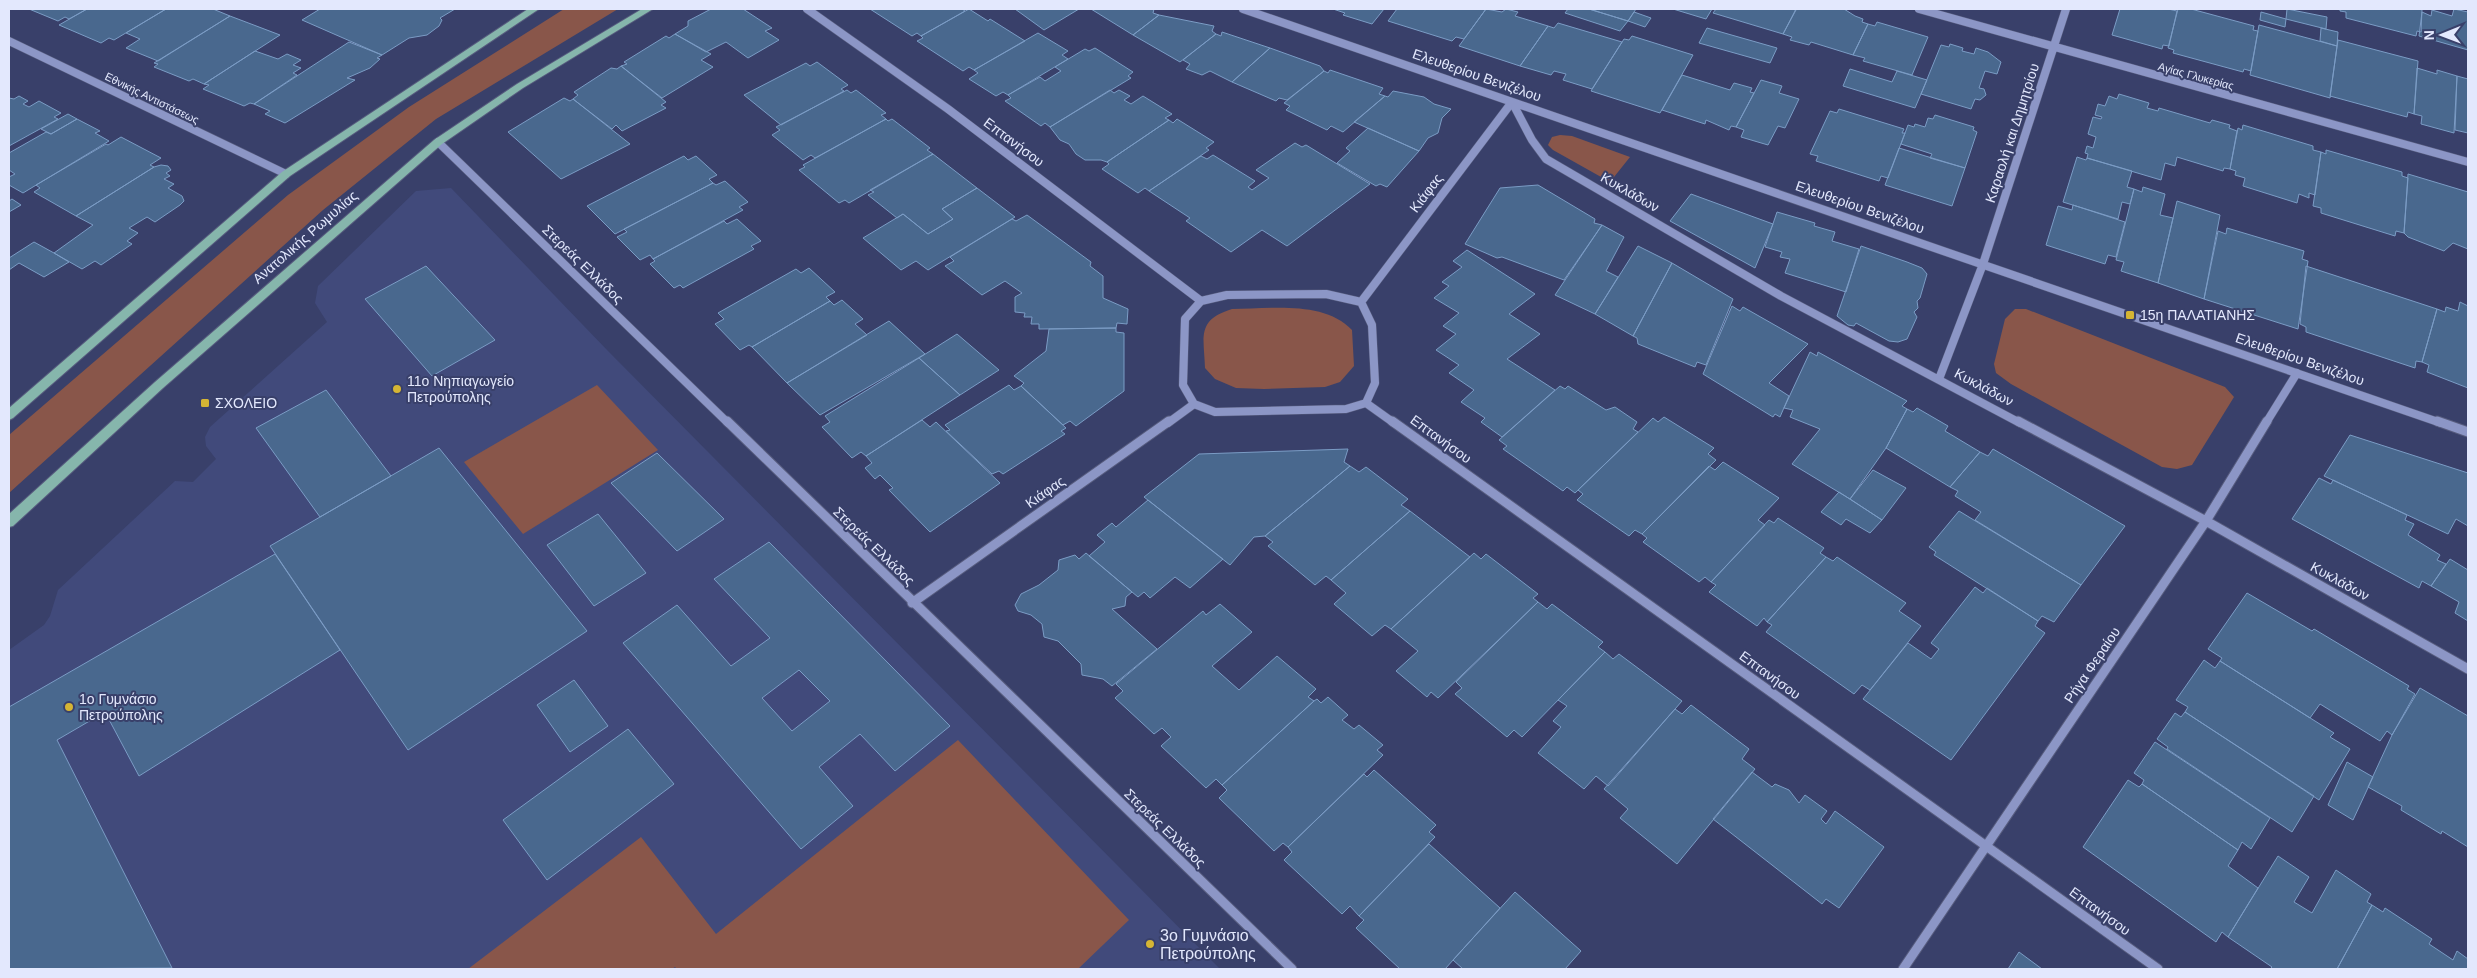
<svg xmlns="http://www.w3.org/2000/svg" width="2477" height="978" font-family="Helvetica,sans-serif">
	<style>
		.built { fill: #414a7b }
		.green { fill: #89564a }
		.building { fill: #49688e; stroke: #7b9cc5; fill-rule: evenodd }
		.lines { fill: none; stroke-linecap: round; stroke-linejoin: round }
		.minor-far1-casing { stroke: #575c7e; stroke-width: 9 }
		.minor-casing { stroke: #575c7e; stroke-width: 11 }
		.major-casing { stroke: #575c7e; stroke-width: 2 }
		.minor-far1 { stroke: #8c96c6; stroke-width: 8 }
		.minor { stroke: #8c96c6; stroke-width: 9 }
		.major { fill: #86b6ac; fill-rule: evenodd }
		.poi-dot { fill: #d5b534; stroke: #39406a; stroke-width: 2 }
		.labels { text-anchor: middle; stroke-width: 4; stroke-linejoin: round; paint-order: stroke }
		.far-street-label { font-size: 11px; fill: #e3e8fd; stroke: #39406a }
		.street-label { font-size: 14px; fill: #e3e8fd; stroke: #39406a }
		.poi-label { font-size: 14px; fill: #e3e8fd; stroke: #39406a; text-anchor: start }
		.near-poi-label { font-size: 16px; fill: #e3e8fd; stroke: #39406a; text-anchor: start }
	</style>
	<rect width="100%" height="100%" fill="#39406a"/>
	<path class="built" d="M451,188L608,351L1220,969H9V650L44,625L50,616L58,590L175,481L193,482L216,459L206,446L205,437L210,427L327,322L315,303L318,286L416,191Z"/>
	<path class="green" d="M564,9H618L436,119L323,210L9,493V435L288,195L409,107Z
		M1560,135L1572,136L1630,157L1610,182L1553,150L1548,145L1552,137Z
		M1232,309C1269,309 1324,300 1352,330L1354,366L1340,382L1325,387L1264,389L1236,388L1215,379L1205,368C1204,337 1196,320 1232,309Z
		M2015,309H2026L2225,387L2234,397L2192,465L2177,469L2162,467L2011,384L1996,373L1994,364L2005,319Z
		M597,385L658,450L523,534L464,462Z
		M958,740L1129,920L1078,969H677L675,967L672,969H468L641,837L716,934Z"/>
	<path class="building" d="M29,9H87L69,19L65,17L58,21Z
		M87,9H166L114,40L109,38L101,43L59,25Z
		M166,9H213L230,16L158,61L126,48L140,39L126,33Z
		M320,9H455L440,18L442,20L439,26L427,35L409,38L382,55L302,20Z
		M711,9H743L772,28L765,31L779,40L748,58L726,42L706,52L675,34L688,26V21Z
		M870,9H962L965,11L921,36L917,33L912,36Z
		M969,9L988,21L990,19L1025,41L974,70L969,67L963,71L917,41L923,38L921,36Z
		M1015,9H1079L1044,30Z
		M1091,9H1154L1153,13L1159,15L1133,35Z
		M1333,9H1384L1372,24L1343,15L1345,13Z
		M1397,9H1486L1464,39L1456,37L1452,41L1388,21Z
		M1486,9L1502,12L1506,9L1518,12L1515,16L1548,26L1520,66L1459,46Z
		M1568,9H1589L1628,21L1620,31L1565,13Z
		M1589,9H1636L1628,21Z
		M1673,9H1712L1706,19Z
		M1716,9H1791L1796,10L1783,34L1713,13Z
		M1796,9H1844L1855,16L1863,19L1862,22L1868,24L1853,55L1811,42L1809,45L1790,40L1792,37L1783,34Z
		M2120,9H2168L2177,11L2169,46L2163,45L2162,49L2112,35Z
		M2178,9H2191L2254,26L2253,30L2258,31L2251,71L2244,69L2243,72L2173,53L2174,50L2168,48Z
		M2287,9L2327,17L2326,29L2286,19Z
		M2340,9H2422L2421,32L2417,31L2416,36L2346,18V12L2340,11Z
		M2454,9L2468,12V50L2419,36L2422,12L2431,16L2432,10L2452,16Z
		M1634,12L1651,18L1645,27L1628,21Z
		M2261,12L2286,19L2285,27L2260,20Z
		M1159,15L1214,26L1212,31L1216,34L1180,62L1133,35Z
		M230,16L280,35L204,84L193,79L189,81L154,67L158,64L154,63Z
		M1877,22L1928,37L1912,75L1863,61L1865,58L1853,55L1868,24L1875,26Z
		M1558,23L1622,42L1592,89L1563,80L1566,74L1554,71L1551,75L1520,66L1548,26L1554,28Z
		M2259,25L2337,46L2330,98L2250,75Z
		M1707,28L1777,48L1770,63L1699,43Z
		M2321,28L2338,32L2337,46L2320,41Z
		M1222,32L1270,48L1232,82L1210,71L1202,75L1186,69L1190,64L1183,60L1216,34L1221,36Z
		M1038,33L1068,51L1062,55L1068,59L1008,95L1003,92L996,96L969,79L978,73L974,70Z
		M675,34L711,54L701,60L713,67L662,98L621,66L627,64L624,62L666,36L669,38Z
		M1632,36L1693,55L1660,113L1591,91L1624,39L1629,40Z
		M2338,40L2418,61L2414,114L2408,112L2407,117L2330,96Z
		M349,42L382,55L377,58L380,59L370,68L347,78L355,80L285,123L265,114L270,111L254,104Z
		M1950,44L1963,48L1962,51L1974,54L1976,48L1988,52L2001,62L1997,74L1985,71L1979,88L1984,89L1986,95L1980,100L1975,99L1971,109L1921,94L1941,45L1949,47Z
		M1095,48L1133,72L1128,76L1131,78L1050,127L1045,123L1041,126L1005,101L1011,98L1008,95L1040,77L1045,81L1061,71L1055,67L1085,49L1089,51Z
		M1270,48L1320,66L1324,71L1287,100L1279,98L1276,101L1232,82Z
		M255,51L278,59L287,54L301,60L293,65L301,68L293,73L297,75L254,104L250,103L244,106L203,89L209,85L204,84Z
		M817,62L848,85L841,89L844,91L781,125L744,95L806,63L810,66Z
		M621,66L666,102L661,105L666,108L622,131L616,125L612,129L573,99L578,95L574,92L611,68L617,69Z
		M2417,68L2437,74V70L2457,76L2454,133L2421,124L2422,116L2414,114Z
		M1850,69L1892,82L1897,71L1927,80L1915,108L1843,86Z
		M1330,70L1383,88L1379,94L1385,96L1343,132L1331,126L1327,130L1286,110L1290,106L1284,103L1324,71L1328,73Z
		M1682,75L1730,90L1734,83L1752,88L1750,92L1754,93L1736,127L1731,126L1729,130L1706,120L1705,124L1662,110Z
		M2457,76L2468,79V133L2455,130Z
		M1761,80L1782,86L1779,93L1799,99L1785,128L1778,126L1768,145L1741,137L1744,130L1736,127Z
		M847,90L851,93L856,90L886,113L881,115L886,119L815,158L811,155L803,160L772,135L780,130L776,127Z
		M1110,90L1114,93L1119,90L1130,96L1124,100L1131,104L1143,96L1172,114L1165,118L1169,120L1107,162L1101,160H1085L1076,154L1069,144L1060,140L1050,127Z
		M1393,91L1424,97L1434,104L1451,109L1442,118L1438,133L1428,138L1419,151L1354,122L1385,96L1388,97Z
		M2119,94L2149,103L2147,108L2158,111L2159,108L2210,123L2212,120L2230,125L2229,128L2237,131L2230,169L2224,168L2223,171L2177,157L2175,166L2165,163L2161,180L2087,158L2088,154L2085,153L2087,146L2093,148L2096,137L2088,134L2093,117L2101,119L2102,117L2095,115L2098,104L2105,106L2109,96L2117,99Z
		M19,96L28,101L23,104L29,107L39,101L61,113L54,117L58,119L9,146V98L14,99Z
		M564,98L570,101L573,99L630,144L561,179L508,132Z
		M1839,109L1904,129L1902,133H1905L1888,178L1881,176L1879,181L1816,161L1818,156L1810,154L1830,111L1837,113Z
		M68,114L77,119L51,134L41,129Z
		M1935,115L1974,127L1973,130L1977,132L1965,168L1930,158L1932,154L1901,144L1908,125L1914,127L1915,124L1925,127L1928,118L1933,119Z
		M77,119L100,131L95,133L109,141L23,193L9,185V177L15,174L9,170V153L46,132L51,134Z
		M886,119L888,121L892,119L930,148L927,150L933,154L849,203L845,200L839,203L799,170L805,167L803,165Z
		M1177,119L1214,142L1206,148L1209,150L1149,191L1145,188L1138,193L1102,169L1109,164L1107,162L1169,120L1173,123Z
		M2243,125L2313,146V150L2321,152L2315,195L2309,193V198L2299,194L2297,203L2243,186L2245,178L2235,175L2236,171L2230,169L2238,128L2242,130Z
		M1368,128L1419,151L1387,187L1380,184L1376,186L1337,163L1350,151L1346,148Z
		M121,137L161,158L150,165L154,167L76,216L34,192L40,188L36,185L106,144L108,145Z
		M1295,143L1302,147L1306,145L1370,184L1287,246L1262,230L1231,252L1186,221L1190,218L1149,191L1201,156L1207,159L1213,155L1255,181L1248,187L1252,190L1269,178L1256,170Z
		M1899,148L1965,168L1952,206L1885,185Z
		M2326,150L2402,172V176L2408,178L2404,233L2396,231L2395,236L2321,213V208L2313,206L2321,152L2326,154Z
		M933,154L977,188L942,209L953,219L928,234L903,214L897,218L868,195L874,192L870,190Z
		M684,156L688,160L696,156L717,175L709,179L713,183L615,234L587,206Z
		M2077,157L2086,160L2087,158L2132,171L2127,187L2134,189L2130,204L2122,202L2118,219L2063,202Z
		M161,165L168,166L171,170L166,173L170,176L164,179L174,184L168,188L182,196L184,201L180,205L155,222L147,217L129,228L138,233L127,241L132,244L101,265L95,261L82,269L54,253L93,225L76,216L154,167Z
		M2408,174L2468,192V249L2453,243L2444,251L2408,237L2404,233Z
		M725,181L748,202L739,207L743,210L653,259L650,255L640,260L617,237L627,232L624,229L713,183L716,185Z
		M1538,185L1595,219L1594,223L1602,225L1564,280L1502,257L1497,258L1465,244L1500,188Z
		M2143,187L2165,194L2160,215L2173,218L2158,283L2121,271L2124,262L2116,260L2134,189L2142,192Z
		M977,188L1015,217L928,270L916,261L901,270L863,238L903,214L928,234L953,219L942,209Z
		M1691,194L1773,224L1755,268L1670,221Z
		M12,199L21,205L9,212V201Z
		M2177,201L2220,215L2204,299L2158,283Z
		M2073,205L2125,222L2116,257L2108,255L2105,264L2046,245L2058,206L2072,210Z
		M1777,212L1815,223L1814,226L1835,232L1832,241L1859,249L1846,292L1785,273L1790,259L1780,257L1782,252L1765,247Z
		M1027,215L1091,262L1090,266L1103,276V298L1128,309L1127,324L1117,323L1116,328L1039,329V324H1031L1032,317H1024L1025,313L1015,312V297L1022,293L1005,281L982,295L945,266L954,261L950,257L1012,219L1016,221Z
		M737,219L761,241L751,246L754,249L683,288L680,285L674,288L650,264L655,261L653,259L724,221L727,224Z
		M1602,225L1624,237L1606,271L1618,277L1595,314L1555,295Z
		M2227,228L2304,251L2302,259L2308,261L2298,329L2204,299L2218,231L2226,234Z
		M34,242L54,253L69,262L44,277L19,263L9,270V258Z
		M1638,246L1672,263L1633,336L1595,314Z
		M1861,246L1907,262L1922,268L1927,274L1920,298L1917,301L1918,308L1914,312L1917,317L1907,339L1898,342L1889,341L1856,323L1854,326L1848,325L1837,316Z
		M1467,250L1535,294L1509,314L1540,334L1507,359L1555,390L1502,437L1481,422L1485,418L1461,402L1474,390L1449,373L1459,365L1436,350L1456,334L1443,326L1459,313L1434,298L1449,286L1442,282L1462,267L1453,261Z
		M1672,263L1733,299L1706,365L1697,362L1695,367L1638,344L1637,338L1633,336Z
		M426,266L495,340L432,376L365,299Z
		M2306,266L2437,309L2422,362L2416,361L2415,368L2306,332V327L2300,324Z
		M809,268L835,292L826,297L830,301L752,347L749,345L740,350L715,324L724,319L718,313L796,269L801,273Z
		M842,300L863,319L855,324L867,335L787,383L752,347L830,301L834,305Z
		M2460,302L2468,306V388L2427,372L2429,365L2422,362L2437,309L2445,312L2446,307L2458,311Z
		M1732,306L1740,311L1743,307L1808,344L1769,383L1789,396L1780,417L1775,414L1773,417L1703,374Z
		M889,321L925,354L820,415L787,383Z
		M1116,328V332L1124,333V391L1076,426L1070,421L1063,425L1021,386L1024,383L1014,376L1046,351L1049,329Z
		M957,334L999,370L960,395L919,358Z
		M1810,352L1817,356L1818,352L1907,401L1902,406L1907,409L1886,448L1850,499L1792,464L1820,429L1790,417L1793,410L1784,408Z
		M919,358L960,395L866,456L861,452L852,458L822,427L830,422L825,416Z
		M1009,385L1014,390L1021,386L1066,428L1061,431L1065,434L1003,474L999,471L992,474L946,431L950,430L945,425Z
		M1560,386L1565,389L1568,386L1606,410L1615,407L1637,422L1633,429L1638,432L1575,493L1567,487L1563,491L1503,449L1507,446L1499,440Z
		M326,390L391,476L320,517L256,428Z
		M1917,408L1948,426L1945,431L1980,452L1950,487L1886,448L1907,409L1913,412Z
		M1664,417L1714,448L1708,454L1716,460L1642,534L1635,530L1629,536L1577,500L1583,494L1578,490L1653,418L1658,422Z
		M922,420L930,427L936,422L1000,483L930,532L889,490L893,488L880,475L875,479L865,468L872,463L866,456Z
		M2350,435L2468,473V526L2456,519L2448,534L2324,476Z
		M439,448L587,631L408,750L270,546Z
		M1348,449L1344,462L1350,466L1265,536L1254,537L1230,565L1144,497L1199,454Z
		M1993,449L2125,526L2081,585L1975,520L1981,512L1955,496L1958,491L1950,487L1980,452L1988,456Z
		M657,453L724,519L677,551L611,483Z
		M1723,462L1779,498L1758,520L1765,525L1711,582L1705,577L1699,582L1643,542L1647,538L1642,534L1709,466L1715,470Z
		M1350,466L1359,472L1366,467L1408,499L1401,505L1410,511L1331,580L1326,576L1315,585L1268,546L1273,542L1265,536Z
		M1873,470L1906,488L1882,520L1850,499Z
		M2319,478L2331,484L2333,480L2407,515L2405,520L2414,524L2408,535L2440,555L2437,560L2446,564L2431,586L2422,581L2419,588L2292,519Z
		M1839,492L1882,520L1870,533L1846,519L1841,525L1821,512Z
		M1148,500L1223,559L1190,588L1175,577L1150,598L1144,592L1138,597L1089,556L1105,542L1097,535L1112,523L1116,527Z
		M1410,511L1470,557L1391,629L1385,625L1372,636L1334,604L1346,593L1331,580Z
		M1959,511L2081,585L2054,622L2042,616L2038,621L1934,555L1936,552L1929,547Z
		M598,514L646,573L594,606L547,545Z
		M1778,518L1824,548L1820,553L1826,557L1767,622L1764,618L1757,626L1709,592L1716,585L1711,582L1769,520L1774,523Z
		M769,542L950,726L895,771L860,734L819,767L853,806L801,849L623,643L677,605L731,666L770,638L714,579ZM799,670L830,701L792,731L762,698Z
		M1086,553L1132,592L1126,597L1125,606L1112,609L1157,649L1112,686L1103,679L1082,675L1081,664L1058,641L1044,637L1042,624L1031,615L1018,611L1015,605L1021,594L1039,585L1058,570L1059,560L1075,555L1079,559Z
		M1474,553L1481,559L1486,554L1538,594L1533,598L1538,602L1438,698L1431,692L1427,697L1396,671L1418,651L1391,629Z
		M275,554L340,650L139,776L105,712L57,740L172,968L9,969V707Z
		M1826,557L1833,561L1837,557L1906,603L1899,611L1921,626L1870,690L1862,685L1854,694L1766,632L1772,625L1767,622Z
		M2450,559L2468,570V621L2455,613L2459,602L2431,586Z
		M1975,587L1983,593L1987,588L2038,621L2035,626L2045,633L1951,760L1863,699L1908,643L1931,659L1939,649L1931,643Z
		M2247,593L2312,631L2314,629L2409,686L2407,689L2415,694L2392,735L2387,731L2380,741L2320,704L2310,718L2220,661L2222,658L2208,649Z
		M1538,602L1547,609L1552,604L1603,642L1598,647L1605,652L1522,737L1514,730L1507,737L1455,694L1462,688L1456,682Z
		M1220,604L1252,632L1212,666L1239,690L1277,656L1316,689L1308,697L1314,701L1222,785L1216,779L1206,788L1161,746L1171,737L1162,728L1154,734L1115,698L1123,691L1116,684L1203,611L1206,615Z
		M1605,652L1613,659L1619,654L1682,701L1608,786L1596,776L1584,789L1538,753L1561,727L1553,721L1567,706L1558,700Z
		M2204,660L2215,668L2220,661L2334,733L2330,737L2350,749L2319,800L2185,712L2188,707L2176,700Z
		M574,680L608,726L570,752L537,705Z
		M2420,688L2468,716V847L2442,831L2441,834L2401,810L2402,806L2368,787L2392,735Z
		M1328,697L1348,715L1342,720L1354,729L1359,725L1383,745L1377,750L1383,755L1288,847L1283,843L1274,851L1219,798L1227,790L1222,785L1314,701L1317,699L1321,703Z
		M1691,705L1749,749L1742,759L1755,769L1677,864L1620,818L1628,809L1604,789L1675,709L1682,714Z
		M2185,712L2314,796L2292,832L2167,749L2168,747L2157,739L2175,713L2181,717Z
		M628,729L674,784L547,880L503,820Z
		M2155,742L2270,818L2251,849L2242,842L2238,850L2142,784L2144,780L2134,773Z
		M2347,762L2373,777L2353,820L2328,805Z
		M1374,770L1436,825L1429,832L1435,837L1359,916L1350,906L1342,914L1284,860L1292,852L1288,847L1364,774L1367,777Z
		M1752,772L1772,787L1775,784L1789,790L1799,803L1805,795L1827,811L1821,819L1826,824L1835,811L1884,847L1839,908L1826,899L1822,904L1713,819Z
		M2128,780L2139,787L2142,784L2238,850L2228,866L2258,888L2228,937L2222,932L2216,942L2083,847Z
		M1429,844L1500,908L1445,969H1400L1356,928L1364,920L1359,916Z
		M2278,856L2309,877L2294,902L2312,913L2336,870L2371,894L2367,902L2372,905L2337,969H2270L2272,967L2228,937Z
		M1515,892L1581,951L1565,969H1463L1453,960Z
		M2372,905L2383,912L2385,908L2432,939L2429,944L2453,960L2457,951L2468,959V969H2337Z
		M2019,952L2042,969H2008Z"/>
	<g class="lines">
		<g class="minor-far1-casing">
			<path id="minor-far1" d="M807,9L948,109L1201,301
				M1243,9L2441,423
				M1919,9L2468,162
				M9,41L286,174
				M438,142L728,423
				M1326,294L1361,302L1372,325L1375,383L1366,403L1346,409L1215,412L1194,404L1183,385L1185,319L1201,301L1227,295Z
				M1361,302L1512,102L1532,140L1546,159L1781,296L2020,423
				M1939,379L1983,264L2066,9
				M1366,403L1394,423
				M1168,423L1194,404
				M2266,423L2297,373"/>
		</g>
		<g class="minor-casing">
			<path id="minor" d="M727,421L1292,969
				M1392,421L2158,969
				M2018,421L2206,521L2468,669
				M2437,421L2468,432
				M912,603L1169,421
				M1903,969L2206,521L2267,421"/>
		</g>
		<g class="major-casing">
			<path id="major" d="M528,9H539L290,176L13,418L9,420V408L282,172Z
				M642,9H653L523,88L442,144L163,388L13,526L9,527V514L155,382L434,140L517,84Z"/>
		</g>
		<use href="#minor-far1" class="minor-far1"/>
		<use href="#minor" class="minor"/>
		<use href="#major" class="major"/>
	</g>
	<g class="poi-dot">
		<rect x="2125" y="310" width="10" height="10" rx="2.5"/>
		<circle cx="397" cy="389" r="5"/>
		<rect x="200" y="398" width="10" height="10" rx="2.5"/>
		<circle cx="69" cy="707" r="5"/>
		<circle cx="1150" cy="944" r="5"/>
	</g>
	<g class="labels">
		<g class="far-street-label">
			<text transform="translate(2196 76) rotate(15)" y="4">Αγίας Γλυκερίας</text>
			<text transform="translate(152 98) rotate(26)" y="4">Εθνικής Αντιστάσεως</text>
		</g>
		<g class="street-label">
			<text transform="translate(1477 75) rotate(19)" y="5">Ελευθερίου Βενιζέλου</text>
			<text transform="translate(2012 133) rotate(-72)" y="5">Καραολή και Δημητρίου</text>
			<text transform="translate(1014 142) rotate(37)" y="5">Επτανήσου</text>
			<text transform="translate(1630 192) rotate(30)" y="5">Κυκλάδων</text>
			<text transform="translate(1426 193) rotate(-53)" y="5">Κιάφας</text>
			<text transform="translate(1860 207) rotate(19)" y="5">Ελευθερίου Βενιζέλου</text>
			<text transform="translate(305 237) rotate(-41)" y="5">Ανατολικής Ρωμυλίας</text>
			<text transform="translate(583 264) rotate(44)" y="5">Στερεάς Ελλάδος</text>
			<text transform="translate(2300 359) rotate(19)" y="5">Ελευθερίου Βενιζέλου</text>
			<text transform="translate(1984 387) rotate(28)" y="5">Κυκλάδων</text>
			<text transform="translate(1441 439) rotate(36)" y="5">Επτανήσου</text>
			<text transform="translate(1045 492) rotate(-35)" y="5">Κιάφας</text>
			<text transform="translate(874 546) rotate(44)" y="5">Στερεάς Ελλάδος</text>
			<text transform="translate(2340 581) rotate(29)" y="5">Κυκλάδων</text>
			<text transform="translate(2092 665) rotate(-56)" y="5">Ρήγα Φεραίου</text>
			<text transform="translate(1770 675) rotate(36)" y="5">Επτανήσου</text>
			<text transform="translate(1165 828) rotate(44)" y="5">Στερεάς Ελλάδος</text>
			<text transform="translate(2100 911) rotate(36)" y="5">Επτανήσου</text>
		</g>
		<g class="poi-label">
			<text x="2140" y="320">15η ΠΑΛΑΤΙΑΝΗΣ</text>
			<text x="407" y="386">11ο Νηπιαγωγείο<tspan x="407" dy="16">Πετρούπολης</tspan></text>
			<text x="215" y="408">ΣΧΟΛΕΙΟ</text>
			<text x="79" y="704">1ο Γυμνάσιο<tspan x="79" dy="16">Πετρούπολης</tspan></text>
		</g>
		<g class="near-poi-label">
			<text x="1160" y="941">3ο Γυμνάσιο<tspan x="1160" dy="18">Πετρούπολης</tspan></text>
		</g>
	</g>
	<rect width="2477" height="978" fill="none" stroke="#e3e8fd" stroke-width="20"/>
	<g transform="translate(2442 35) rotate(269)" stroke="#39406a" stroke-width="4" paint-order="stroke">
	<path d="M0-4L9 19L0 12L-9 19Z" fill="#e3e8fd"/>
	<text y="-8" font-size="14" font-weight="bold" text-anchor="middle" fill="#e3e8fd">N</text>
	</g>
</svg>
